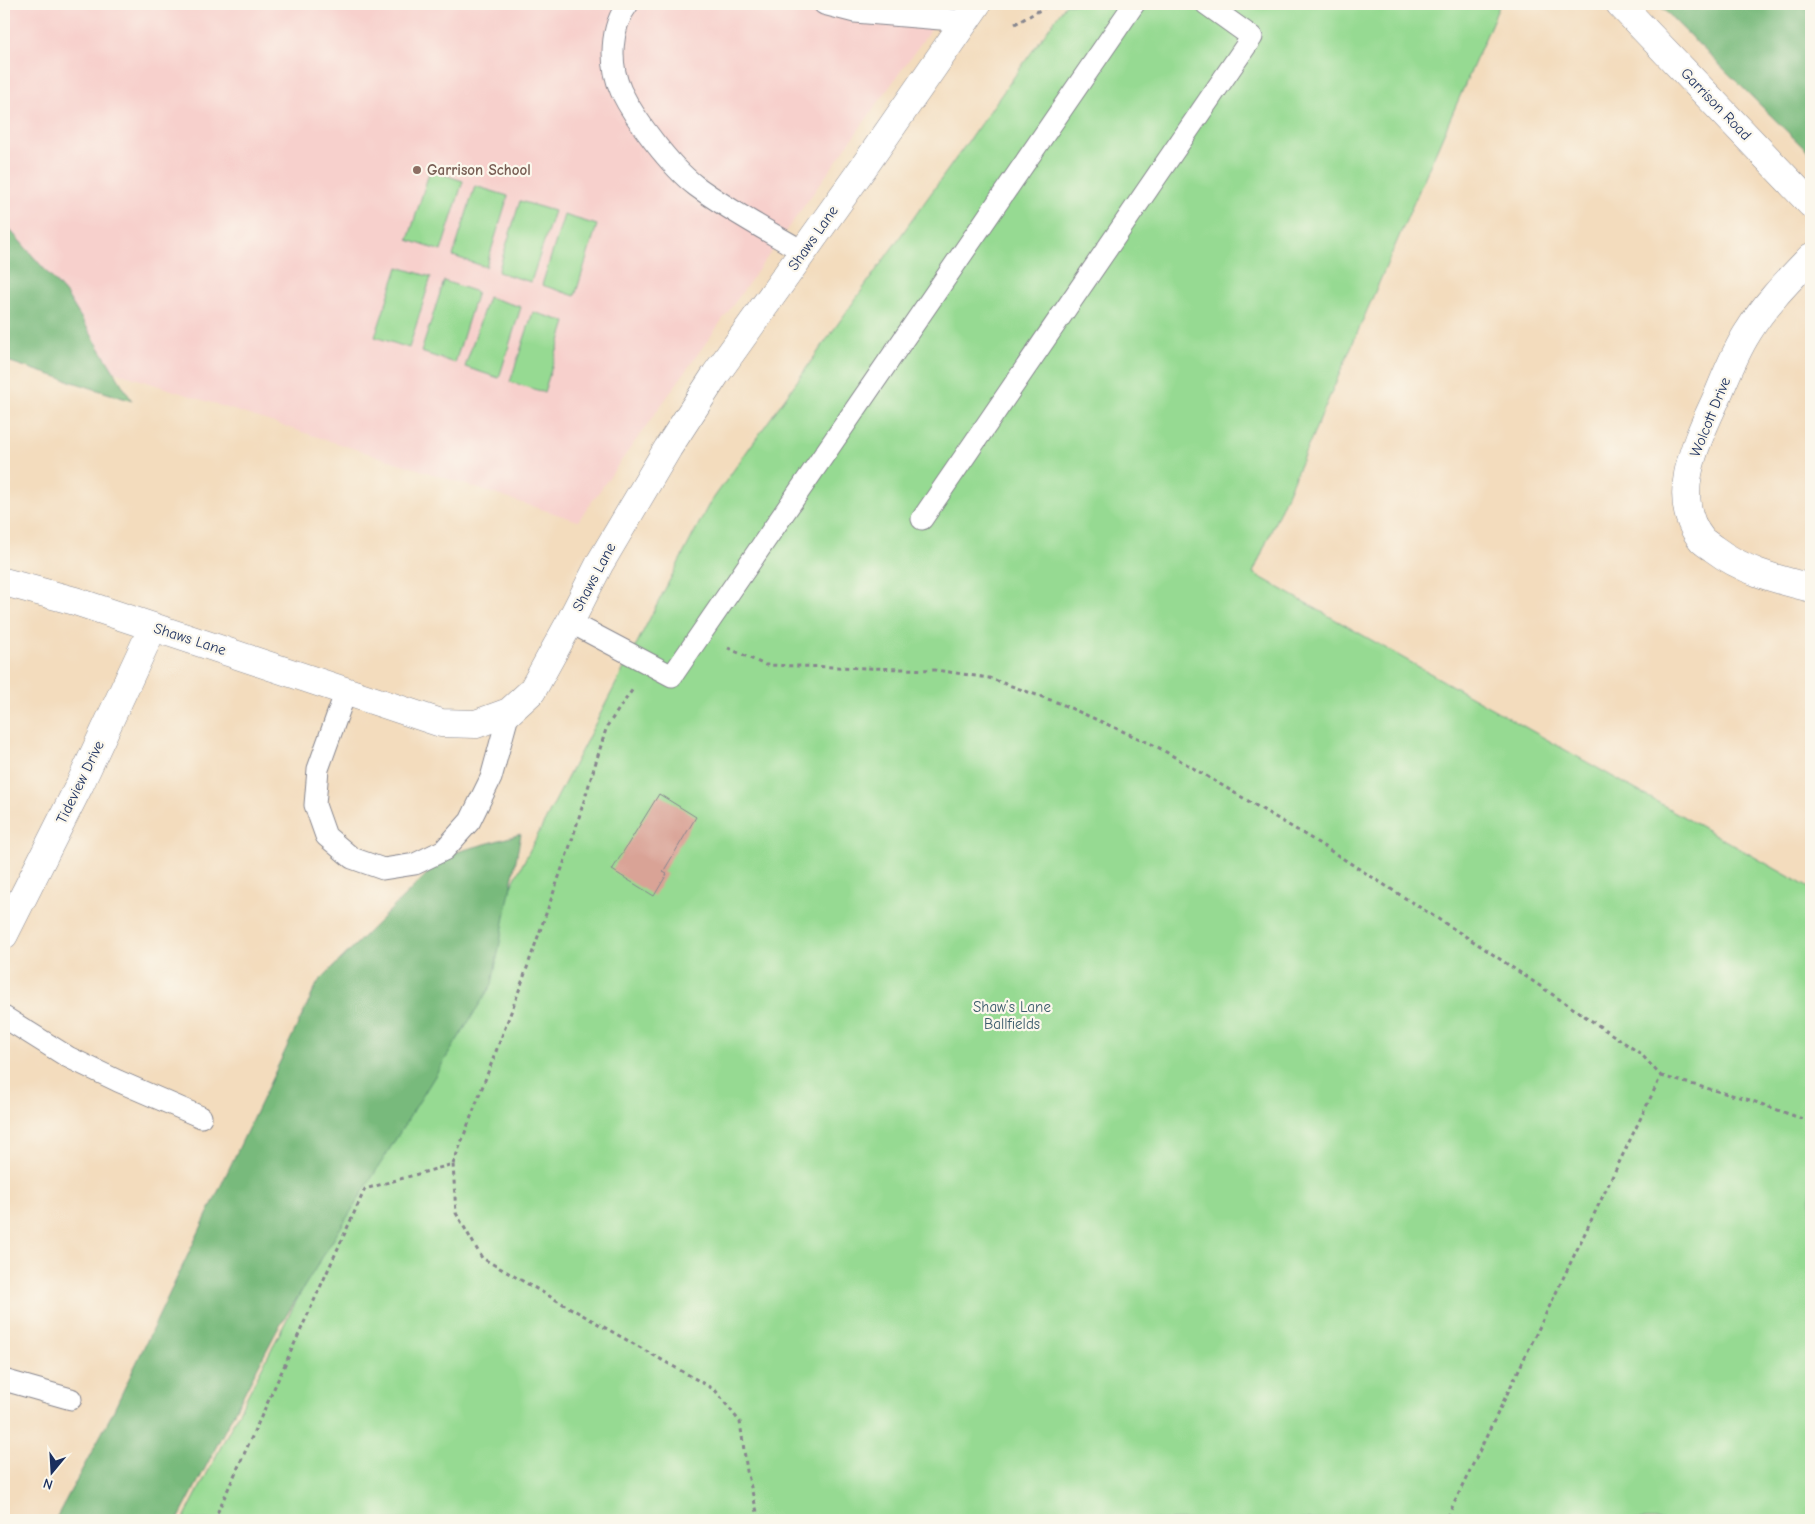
<svg xmlns="http://www.w3.org/2000/svg" width="1815" height="1524" font-family="'Comic Neue',sans-serif">
	<style>
		.built { fill: #f7d0cc }
		.green { fill: #96da92; stroke: #588478 }
		.forest { fill: #78ba7c; stroke: #4a746d }
		.building { fill: #d9a396 }
		.lines { fill: none; stroke-linecap: round; stroke-linejoin: round }
		.lane-casing { stroke: #87868e; stroke-width: 23 }
		.street-casing { stroke: #87868e; stroke-width: 29 }
		.path { stroke: #87868e; stroke-width: 3; stroke-dasharray: 4 4; stroke-linecap: butt }
		.lane { stroke: #fff; stroke-width: 21 }
		.street { stroke: #fff; stroke-width: 28 }
		.education-dot { fill: #8d6e63; stroke: #fbf7ec; stroke-width: 2 }
		.labels { text-anchor: middle; stroke-width: 4.5; stroke-linejoin: round; paint-order: stroke }
		.street-label { font-size: 15px; fill: #1b2f5e; stroke: #fbf7ec }
		.education-label { font-size: 15px; font-weight: bold; fill: #785e54; stroke: #fbf7ec; text-anchor: start }
		.park-label { font-size: 15px; fill: #3a5a6b; stroke: #fbf7ec }
	</style>
	<rect width="100%" height="100%" fill="#fbf7ec"/>
	<filter id="ink" filterUnits="userSpaceOnUse"><feTurbulence type="fractalNoise" baseFrequency=".02" numOctaves="2"/><feDisplacementMap in="SourceGraphic" scale="10" xChannelSelector="R" yChannelSelector="G"/><feConvolveMatrix kernelMatrix="1 2 1 2 8 2 1 2 1" color-interpolation-filters="sRGB"/></filter>
	<filter id="wash" filterUnits="userSpaceOnUse"><feTurbulence type="fractalNoise" baseFrequency=".0096" numOctaves="4" result="noise"/><feDisplacementMap in="SourceGraphic" scale="20" xChannelSelector="R" yChannelSelector="G"/><feGaussianBlur stdDeviation="1.12" result="paint"/><feColorMatrix in="noise" values="0 0 0 0 0 0 0 0 0 0 0 0 0 0 0 0 0 1.4 0 .05"/><feComposite in="paint" operator="in"/></filter>
	<g filter="url(#wash)">
		<rect width="100%" height="100%" fill="#f3dcbd"/>
		<path class="built" d="M4,4H949L578,521L4,336Z"/>
		<path class="green" d="M1066,4H1500L1253,573L1811,889V1520H183L708,506Z
			M430,170L463,181L441,251L408,240Z
			M475,186L508,196L486,267L453,256Z
			M520,201L554,211L531,282L498,272Z
			M564,215L597,225L575,296L542,285Z
			M398,267L431,277L409,348L375,337Z
			M444,281L477,292L455,363L421,352Z
			M488,297L521,307L499,378L465,367Z
			M533,312L566,322L544,392L510,382Z"/>
		<path class="forest" d="M1658,4H1811V155Z
			M4,223L67,295L132,401L4,360Z
			M521,834L492,984L276,1332L178,1520H55L112,1414L318,982L446,855Z"/>
		<g id="blocks">
			<path class="building" d="M659,794L696,817L663,872L667,874L654,896L612,870Z"/>
		</g>
	</g>
	<g filter="url(#ink)">
		<use href="#blocks" fill-opacity="0" stroke="#87868e" stroke-width="1"/>
		<g class="lines">
			<g class="lane-casing">
				<path id="lane" d="M628,4C610,27 609,65 621,91C635,120 671,167 696,186C730,211 768,231 804,252
					M824,4L855,12L965,21
					M922,519L1252,37L1206,4
					M570,622L672,676L1134,4
					M346,691L318,769L315,805L326,836L352,858L383,869L415,864L444,850L470,821L491,778L509,712
					M4,1017L68,1057L118,1081L201,1117
					M4,1380L71,1399"/>
			</g>
			<g class="street-casing">
				<path id="street" d="M1620,4L1811,204
					M1811,257C1788,281 1765,304 1748,332C1735,352 1726,376 1717,397C1698,439 1667,497 1702,540C1705,543 1710,546 1714,549C1743,571 1776,579 1811,588
					M4,582L75,601L441,723L476,724L509,712L532,691L570,622L600,563L668,448L716,374L870,158L977,4
					M4,935L80,784L153,627"/>
			</g>
			<path class="path" d="M1015,24L1051,4
				M728,648L765,665L936,670L989,678L1059,703L1156,746L1312,839L1476,943L1641,1054L1661,1076L1446,1520
				M1661,1076L1750,1100L1811,1122
				M453,1164L516,999L572,840L607,726L633,689
				M214,1520L365,1189L453,1164L456,1213L482,1258L715,1390L740,1422L747,1471L759,1520"/>
			<use href="#lane" class="lane"/>
			<use href="#street" class="street"/>
		</g>
	</g>
	<circle class="education-dot" cx="417" cy="170" r="5"/>
	<g class="labels">
		<g class="street-label">
			<text transform="translate(1716 104) rotate(46)" y="5">Garrison Road</text>
			<text transform="translate(813 238) rotate(-55)" y="5">Shaws Lane</text>
			<text transform="translate(1710 417) rotate(-68)" y="5">Wolcott Drive</text>
			<text transform="translate(594 577) rotate(-62)" y="5">Shaws Lane</text>
			<text transform="translate(190 639) rotate(18)" y="5">Shaws Lane</text>
			<text transform="translate(80 782) rotate(-64)" y="5">Tideview Drive</text>
		</g>
		<g class="education-label">
			<text x="427" y="175">Garrison School</text>
		</g>
		<g class="park-label">
			<text x="1012" y="1012">Shaw’s Lane<tspan x="1012" dy="17">Ballfields</tspan></text>
		</g>
	</g>
	<rect width="1815" height="1524" fill="none" stroke="#fbf7ec" stroke-width="20"/>
	<g transform="translate(52 1472) rotate(198)" stroke="#fbf7ec" stroke-width="4" paint-order="stroke">
	<path d="M0-4L9 19L0 12L-9 19Z" fill="#1b2f5e"/>
	<text y="-8" font-size="14" font-weight="bold" text-anchor="middle" fill="#1b2f5e">N</text>
	</g>
</svg>
